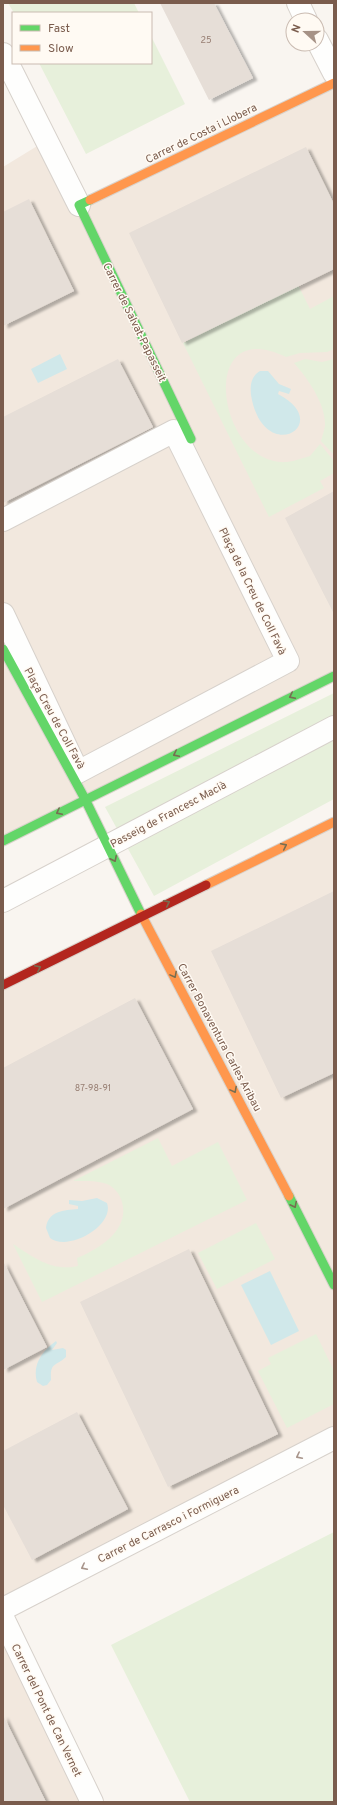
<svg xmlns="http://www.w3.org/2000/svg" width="337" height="1805" font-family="Overpass,sans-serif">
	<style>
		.residential { fill: #f2e8de }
		.green { fill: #e7f0db }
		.water { fill: #d0e8ea }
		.building { fill: #e6ded7; filter: url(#shadow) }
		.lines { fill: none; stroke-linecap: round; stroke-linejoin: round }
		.street-casing { stroke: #d7d1cb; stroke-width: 24 }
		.fast-casing { stroke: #d9d2cb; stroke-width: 11 }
		.slow-casing { stroke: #d9d2cb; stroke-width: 11 }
		.jam-casing { stroke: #d9d2cb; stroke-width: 11 }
		.street { stroke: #fefefd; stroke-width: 22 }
		.fast { stroke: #63d668; stroke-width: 9 }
		.slow { stroke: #ff974d; stroke-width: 9 }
		.jam { stroke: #b3261e; stroke-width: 9 }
		.oneway { stroke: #776e51 }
		.oneway2 { stroke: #a8958b }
		.labels { text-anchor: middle; stroke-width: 3; stroke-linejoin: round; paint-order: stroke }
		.number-label { font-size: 9px; fill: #977e72 }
		.street-label { font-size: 11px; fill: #7a5c4d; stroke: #fffaf3 }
	</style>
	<defs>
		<filter id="shadow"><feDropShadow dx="4.5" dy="2.5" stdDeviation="1" flood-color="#0004"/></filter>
	</defs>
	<rect width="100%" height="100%" fill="#f9f5f0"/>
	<path class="residential" d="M334,83V676L3,842V167L47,140L79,205Z
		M334,822V1444L3,1609V985Z
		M3,1618L92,1802H3Z"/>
	<path class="green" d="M8,3H134L139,13H14Z
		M151,36L185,104L86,154L39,63H151Z
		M298,285L310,309L334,296V349L327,352L300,353L286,357C198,314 216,457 280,462C290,463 300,459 310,456L320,444L334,461V473L320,481L324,488L269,517L183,343Z
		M305,359L322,362L334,359V455L321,441C322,437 324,431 325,426C326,404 308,379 294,363Z
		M334,693V799L154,896L105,807Z
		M158,1138L172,1166L218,1142L247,1200L42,1302L13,1244C33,1257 52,1272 78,1266L77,1258C99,1249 130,1230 122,1202C120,1194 114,1187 107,1184C96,1180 84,1181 73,1181Z
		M256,1223L275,1259L217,1289L198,1253Z
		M316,1334L334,1371V1404L287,1428L258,1371L271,1364L268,1358Z
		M334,1532V1802H190L111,1645Z"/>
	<path class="water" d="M60,354L67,369L38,383L31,369Z
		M260,371H268L279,384L291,389L289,394L279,391L278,394C336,424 263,468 251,395C250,386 251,376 260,371Z
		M97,1198L107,1203C115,1226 68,1252 50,1238L46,1228C48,1211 64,1210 78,1209V1206L69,1204V1200L82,1201Z
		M270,1271L299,1331L271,1345L241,1285Z
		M56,1341L57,1343L52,1350L63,1348L66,1350V1357C55,1367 50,1362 51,1380L47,1385L43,1386L37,1382C32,1365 42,1351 56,1341Z"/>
	<path class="building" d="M160,3H214L253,78L209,100Z
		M306,147L334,204V269L182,343L129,233Z
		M29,199L74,291L3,326V212Z
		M118,359L153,427L3,503V417Z
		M334,491V614L285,518Z
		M334,891V1073L281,1098L211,951Z
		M135,998L193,1109L3,1209V1068Z
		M189,1249L278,1434L168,1487L80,1302Z
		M3,1261L47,1347L3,1370Z
		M77,1412L128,1509L32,1560L3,1505V1451Z
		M3,1715L46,1802H3Z"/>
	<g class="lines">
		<g class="street-casing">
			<path id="street" d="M298,3L306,20
				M317,40L334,73
				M3,54L79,205
				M3,520L174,431L288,661L78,772L3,614
				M3,901L334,727
				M3,1609L334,1438
				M3,1618L92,1802"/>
		</g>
		<g class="fast-casing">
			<path id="fast" d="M90,200L79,205L191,439
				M3,649L85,799L141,914
				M3,841L334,676
				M289,1196L334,1285"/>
		</g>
		<g class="slow-casing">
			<path id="slow" d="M90,200L334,83
				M206,885L334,822
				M141,914L289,1196"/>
		</g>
		<g class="jam-casing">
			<path id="jam" d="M3,985L206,885"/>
		</g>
		<use href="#street" class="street"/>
		<use href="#fast" class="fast"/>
		<use href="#slow" class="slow"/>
		<use href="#jam" class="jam"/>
	</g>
	<defs><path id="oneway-chevron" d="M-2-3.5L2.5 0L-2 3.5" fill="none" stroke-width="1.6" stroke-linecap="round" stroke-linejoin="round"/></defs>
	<g class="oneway">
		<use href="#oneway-chevron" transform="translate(292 696) rotate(154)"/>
		<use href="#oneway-chevron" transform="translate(176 754) rotate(154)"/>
		<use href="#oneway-chevron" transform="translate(59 812) rotate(153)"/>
		<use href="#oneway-chevron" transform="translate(284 846) rotate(-26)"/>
		<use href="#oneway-chevron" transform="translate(114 859) rotate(64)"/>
		<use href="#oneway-chevron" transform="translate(167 903) rotate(-26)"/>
		<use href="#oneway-chevron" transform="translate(38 968) rotate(-27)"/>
		<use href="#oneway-chevron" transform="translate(174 975) rotate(62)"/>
		<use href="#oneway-chevron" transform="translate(234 1090) rotate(62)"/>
		<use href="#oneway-chevron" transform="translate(294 1205) rotate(63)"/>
	</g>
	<g class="oneway2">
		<use href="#oneway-chevron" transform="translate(299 1456) rotate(153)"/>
		<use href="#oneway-chevron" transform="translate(84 1567) rotate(153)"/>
	</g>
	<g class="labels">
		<g class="number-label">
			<text x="206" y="43">25</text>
			<text x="93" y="1091">87-98-91</text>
		</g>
		<g class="street-label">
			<text transform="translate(201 133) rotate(-26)" y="4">Carrer de Costa i Llobera</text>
			<text transform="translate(135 322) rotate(64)" y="4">Carrer de Salvat-Papasseit</text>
			<text transform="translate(253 591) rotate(64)" y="4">Plaça de la Creu de Coll Favà</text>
			<text transform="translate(55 718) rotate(61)" y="4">Plaça Creu de Coll Favà</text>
			<text transform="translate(168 814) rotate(-28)" y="4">Passeig de Francesc Macià</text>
			<text transform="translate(220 1037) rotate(62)" y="4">Carrer Bonaventura Carles Aribau</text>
			<text transform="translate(168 1524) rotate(-27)" y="4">Carrer de Carrasco i Formiguera</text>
			<text transform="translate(47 1710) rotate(64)" y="4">Carrer del Pont de Can Vernet</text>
		</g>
	</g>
	<rect width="337" height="1805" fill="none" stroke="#7a5c4d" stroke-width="8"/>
	<rect x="12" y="12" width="140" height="52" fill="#fffaf3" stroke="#cabbb1"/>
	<rect x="20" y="25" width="20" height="6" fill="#63d668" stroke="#cabbb1"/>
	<text x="48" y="32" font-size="12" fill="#7a5c4d">Fast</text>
	<rect x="20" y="45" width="20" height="6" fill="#ff974d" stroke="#cabbb1"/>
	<text x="48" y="52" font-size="12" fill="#7a5c4d">Slow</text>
	<g transform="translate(305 32) rotate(291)"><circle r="19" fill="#fffaf3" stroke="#cabbb1"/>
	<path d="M0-3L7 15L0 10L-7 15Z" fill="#a69286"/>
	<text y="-6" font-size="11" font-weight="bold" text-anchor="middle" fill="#7a5c4d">N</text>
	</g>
</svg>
